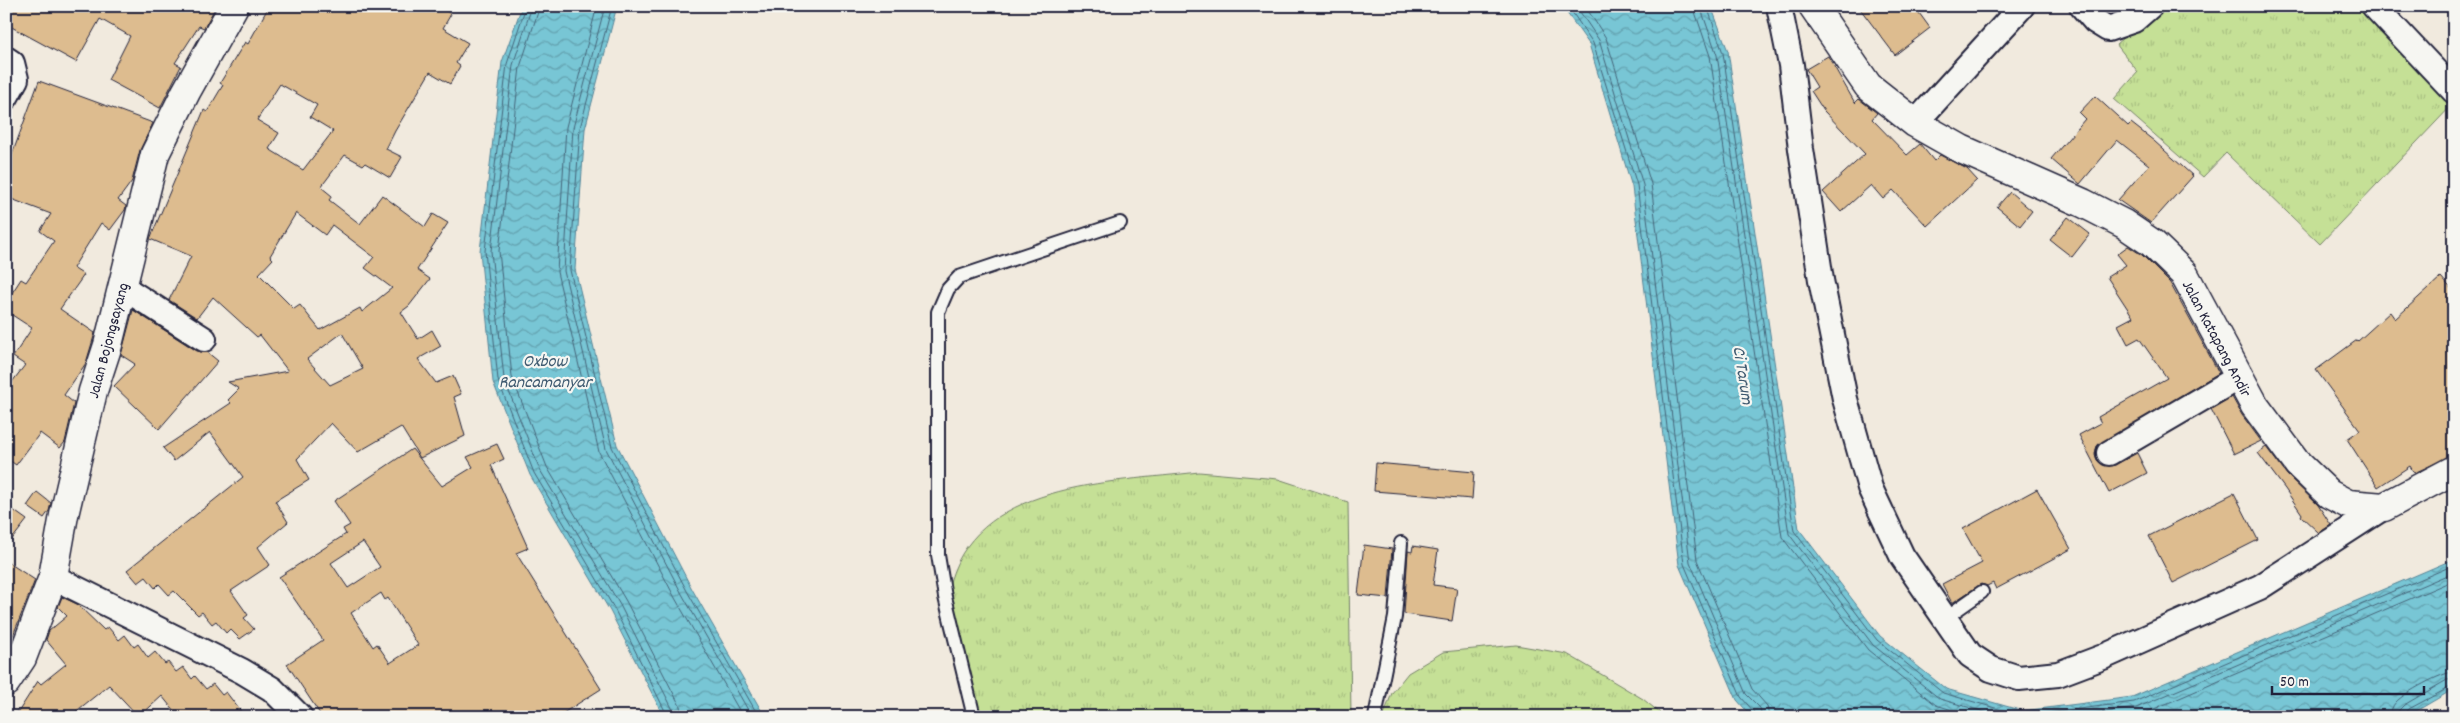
<svg xmlns="http://www.w3.org/2000/svg" width="2460" height="723" font-family="Dekko,sans-serif">
	<style>
		.grass { fill: url(#grass-tufts); stroke: #748168 }
		.water { fill: url(#water-waves); stroke: #568497 }
		.lines { fill: none; stroke-linecap: round; stroke-linejoin: round }
		.shore { stroke: #446479; stroke-width: 1 }
		.building { fill: #ddbc8f; stroke: #22223b; fill-rule: evenodd }
		.lane-casing { stroke: #22223b; stroke-width: 16 }
		.street-casing { stroke: #22223b; stroke-width: 28 }
		.secondary-casing { stroke: #22223b; stroke-width: 31 }
		.lane { stroke: #f6f6f2; stroke-width: 12 }
		.street { stroke: #f6f6f2; stroke-width: 24 }
		.secondary { stroke: #f6f6f2; stroke-width: 28 }
		.labels { text-anchor: middle; stroke-width: 4.5; stroke-linejoin: round; paint-order: stroke }
		.street-label { font-size: 16px; fill: #22223b; stroke: #f6f6f2 }
		.water-label { font-size: 18px; font-style: italic; fill: #405b71; stroke: #f6f6f2 }
	</style>
	<defs>
		<pattern id="grass-tufts" width="24" height="20" patternUnits="userSpaceOnUse" patternTransform="scale(1.25)"><rect width="24" height="20" fill="#c5e096"/><path d="M3 7l-1-3M5 7V3M7 7l1-3M15 17l-1-3M17 17v-4M19 17l1-3" fill="none" stroke="#a9c082"/></pattern>
		<pattern id="water-waves" width="16" height="10" patternUnits="userSpaceOnUse" patternTransform="scale(1.25)"><rect width="16" height="10" fill="#78c6d5"/><path d="M0 5q4-4 8 0t8 0" fill="none" stroke="#62a0ae"/></pattern>
	</defs>
	<rect width="100%" height="100%" fill="#f1eade"/>
	<filter id="ink" filterUnits="userSpaceOnUse"><feTurbulence type="fractalNoise" baseFrequency=".02" numOctaves="2"/><feDisplacementMap in="SourceGraphic" scale="10" xChannelSelector="R" yChannelSelector="G"/><feConvolveMatrix kernelMatrix="1 2 1 2 8 2 1 2 1" color-interpolation-filters="sRGB"/></filter>
	<g filter="url(#ink)">
		<path class="grass" d="M2160,6H2383L2454,82V103L2320,244L2226,153L2203,177L2114,99L2138,72L2116,44Z
			M1199,472L1278,479L1348,502L1351,717H976L948,590C972,481 1110,483 1199,472Z
			M1516,645L1567,654L1643,699L1665,717H1383L1392,693L1408,673L1443,652Z"/>
		<path class="water" d="M522,6H617L585,129L575,269L617,445L692,589L765,717H664L610,611L530,475L493,382L480,251L502,62Z
			M1562,6H1711L1728,51L1799,529L1880,636L1946,689L2023,711L2132,697L2454,559V689L2406,717H1752L1737,700L1679,565L1632,187L1589,44Z"/>
		<g class="lines">
			<path class="shore" d="M526,6L507,64L485,251L498,380L534,473L614,608L668,717
				M532,6L513,65L491,251L504,379L540,470L620,605L673,710L675,717
				M540,6L520,67L499,251L512,377L547,467L626,601L680,706L682,717
				M597,6L566,127L557,272L599,452L675,598L743,717
				M605,6L573,128L564,271L606,449L682,594L752,717
				M612,6L580,128L570,270L612,447L687,591L759,717
				M1568,6L1593,43L1637,185L1684,564L1741,697L1754,712L1755,717
				M1576,6L1599,40L1643,185L1690,562L1746,694L1760,708L1762,717
				M1585,6L1606,38L1651,184L1697,560L1752,689L1767,706L1769,717
				M1693,6L1710,56L1782,537L1868,650L1936,705L1975,717
				M1700,6L1717,55L1789,534L1873,645L1940,699L2002,717
				M1707,6L1723,53L1794,531L1877,640L1943,693L2023,716L2134,702L2454,565
				M2067,717L2136,708L2454,572
				M2129,717L2140,715L2454,580
				M2390,717C2391,711 2392,706 2396,702C2404,693 2442,672 2454,672
				M2398,717L2399,710L2404,705L2447,680L2454,679
				M2404,717L2407,710L2454,685"/>
		</g>
		<path class="building" d="M6,6H216L204,28L199,26L175,63L181,66L160,108L108,80L130,36L100,19L76,62L6,24Z
			M269,6H438L451,14L443,28L468,43L456,63L460,66L450,84L430,72L395,131L386,149L402,157L390,178L365,163L363,165L345,155L321,187L332,196L329,200L360,224L382,195L425,227L433,214L448,223L417,270L430,279L409,306L401,312L418,339L432,330L441,346L418,359L436,383L453,376L461,394L454,397L465,436L420,458L401,427L358,452L331,423L297,459L309,480L275,501L288,522L258,547L270,565L231,591L248,615L244,618L254,629L240,639L230,629L226,633L216,621L212,624L202,612L198,615L174,591L169,595L159,584L155,588L146,577L138,583L127,570L243,477L210,432L174,461L163,448L231,403L228,400L239,389L228,382L288,371L260,335L257,337L213,297L197,318L169,300L191,256L150,239L204,110L207,112L223,85L220,83L245,42L248,44ZM280,84L317,105L310,117L333,131L303,170L269,149L279,133L257,120ZM296,213L325,235L332,225L374,257L365,268L392,288L362,312L360,308L320,330L300,305L294,309L259,274L273,259L270,256ZM342,333L363,369L330,385L307,359Z
			M1858,6H1914L1930,28L1895,55Z
			M1828,56L1855,103L1859,99L1877,113L1872,119L1907,155L1920,144L1934,161L1940,155L1967,169L1977,180L1927,226L1893,190L1883,199L1871,185L1841,212L1823,192L1865,154L1824,111L1811,91L1817,87L1806,69Z
			M39,81L153,123L140,150L132,181L118,200L126,206L125,210L110,230L101,223L73,268L84,275L60,309L95,333L86,363L64,395L74,403L65,442L60,448L40,433L16,465L6,458V390L25,365L13,357L32,328L6,311V302L21,279L26,282L54,241L40,231L51,214L6,197V171Z
			M2095,96L2128,126L2131,123L2154,141L2193,176L2151,223L2118,200L2149,165L2117,140L2080,184L2051,159L2085,119L2079,113Z
			M2010,192L2032,211L2020,226L1997,207Z
			M2068,217L2090,234L2072,257L2050,240Z
			M2128,246L2142,255L2170,283L2219,373L2097,446L2095,454L2097,460L2103,465H2115L2137,453L2147,473L2109,493L2079,435L2101,423L2098,417L2167,378L2139,338L2128,344L2118,325L2133,317L2107,277L2126,265L2117,254Z
			M2441,277L2454,292V455L2414,473L2410,466L2378,487L2347,439L2360,430L2316,370L2357,340L2358,341L2390,312L2395,319Z
			M133,310L197,351L207,352L218,361L159,429L114,386L135,364L121,355Z
			M2232,397L2242,415L2261,441L2234,454L2211,409Z
			M497,444L504,459L491,465L528,548L516,553L601,689L557,717H322L287,664L323,640L279,577L346,534L343,529L350,525L334,501L412,449L442,486L473,467L467,457ZM363,542L380,567L348,588L331,563ZM381,593L385,600L388,598L418,645L390,663L377,644L373,647L351,613Z
			M2266,447L2287,475L2318,505L2331,525L2319,533L2301,516L2302,514L2285,489L2258,453Z
			M1376,463L1474,472L1472,499L1374,491Z
			M2037,489L2071,549L1996,589L1993,583L1987,586L1981,584L1952,603L1942,584L1982,563L1963,529Z
			M37,492L51,503L49,511L44,518L27,506Z
			M2234,493L2258,540L2173,583L2149,536Z
			M6,505L27,520L6,547Z
			M1364,545L1392,549L1388,598L1358,595Z
			M1413,546L1438,550L1433,585L1457,588L1452,621L1404,614L1408,551L1412,552Z
			M6,561L35,580L6,653Z
			M62,597L77,604L104,630L108,627L119,640L125,635L134,647L138,644L148,658L155,652L165,664L168,662L176,672L183,667L192,679L195,676L206,689L213,684L222,695L226,692L245,717H179L162,696L139,717L109,685L69,717H15L38,681L41,684L66,664L46,640L49,631L67,616L58,607Z"/>
		<g class="lines">
			<g class="lane-casing">
				<path id="lane" d="M1943,615L1955,611L1982,592
					M974,717L945,597L938,555V312L948,289L959,277L1120,223
					M1375,717L1395,617L1401,543"/>
			</g>
			<g class="street-casing">
				<path id="street" d="M1779,6L1791,65L1801,149L1821,280L1845,399L1870,488L1902,556L1970,655L1991,669L2019,678L2058,674L2103,657L2260,587L2384,507
					M2082,6L2095,21L2108,29L2134,20L2150,6
					M2374,6L2454,91
					M6,59L12,63L16,79L6,97
					M1915,123L2022,6
					M121,286L204,339
					M2109,453L2239,377
					M53,577L242,671L272,689L300,717"/>
			</g>
			<g class="secondary-casing">
				<path id="secondary" d="M1813,6L1868,86L1915,123L1961,149L2083,203L2124,224L2152,243L2184,274L2255,406L2298,464L2329,494L2348,504L2384,507L2454,470
					M6,682L22,658L53,577L64,515L93,391L108,345L155,154L186,92L234,6"/>
			</g>
			<use href="#lane" class="lane"/>
			<use href="#street" class="street"/>
			<use href="#secondary" class="secondary"/>
		</g>
	</g>
	<g class="labels">
		<g class="street-label">
			<text transform="translate(2218 338) rotate(62)" y="6">Jalan Katapang Andir</text>
			<text transform="translate(107 340) rotate(-75)" y="6">Jalan Bojongsayang</text>
		</g>
		<g class="water-label">
			<text x="545" y="366">Oxbow<tspan x="545" dy="21">Rancamanyar</tspan></text>
			<text transform="translate(1744 375) rotate(81)" y="6">Ci Tarum</text>
		</g>
	</g>
	<rect width="2460" height="723" fill="none" stroke="#f6f6f2" stroke-width="25"/>
	<rect x="12" y="12" width="2435" height="698" fill="none" stroke="#22223b" stroke-width="2" filter="url(#ink)"/>
	<path d="M2272 686v8h152v-8" fill="none" stroke="#22223b" stroke-width="2.5"/>
	<text x="2280" y="686" font-size="15" fill="#22223b" stroke="#f6f6f2" stroke-width="4" paint-order="stroke">50 m</text>
</svg>
